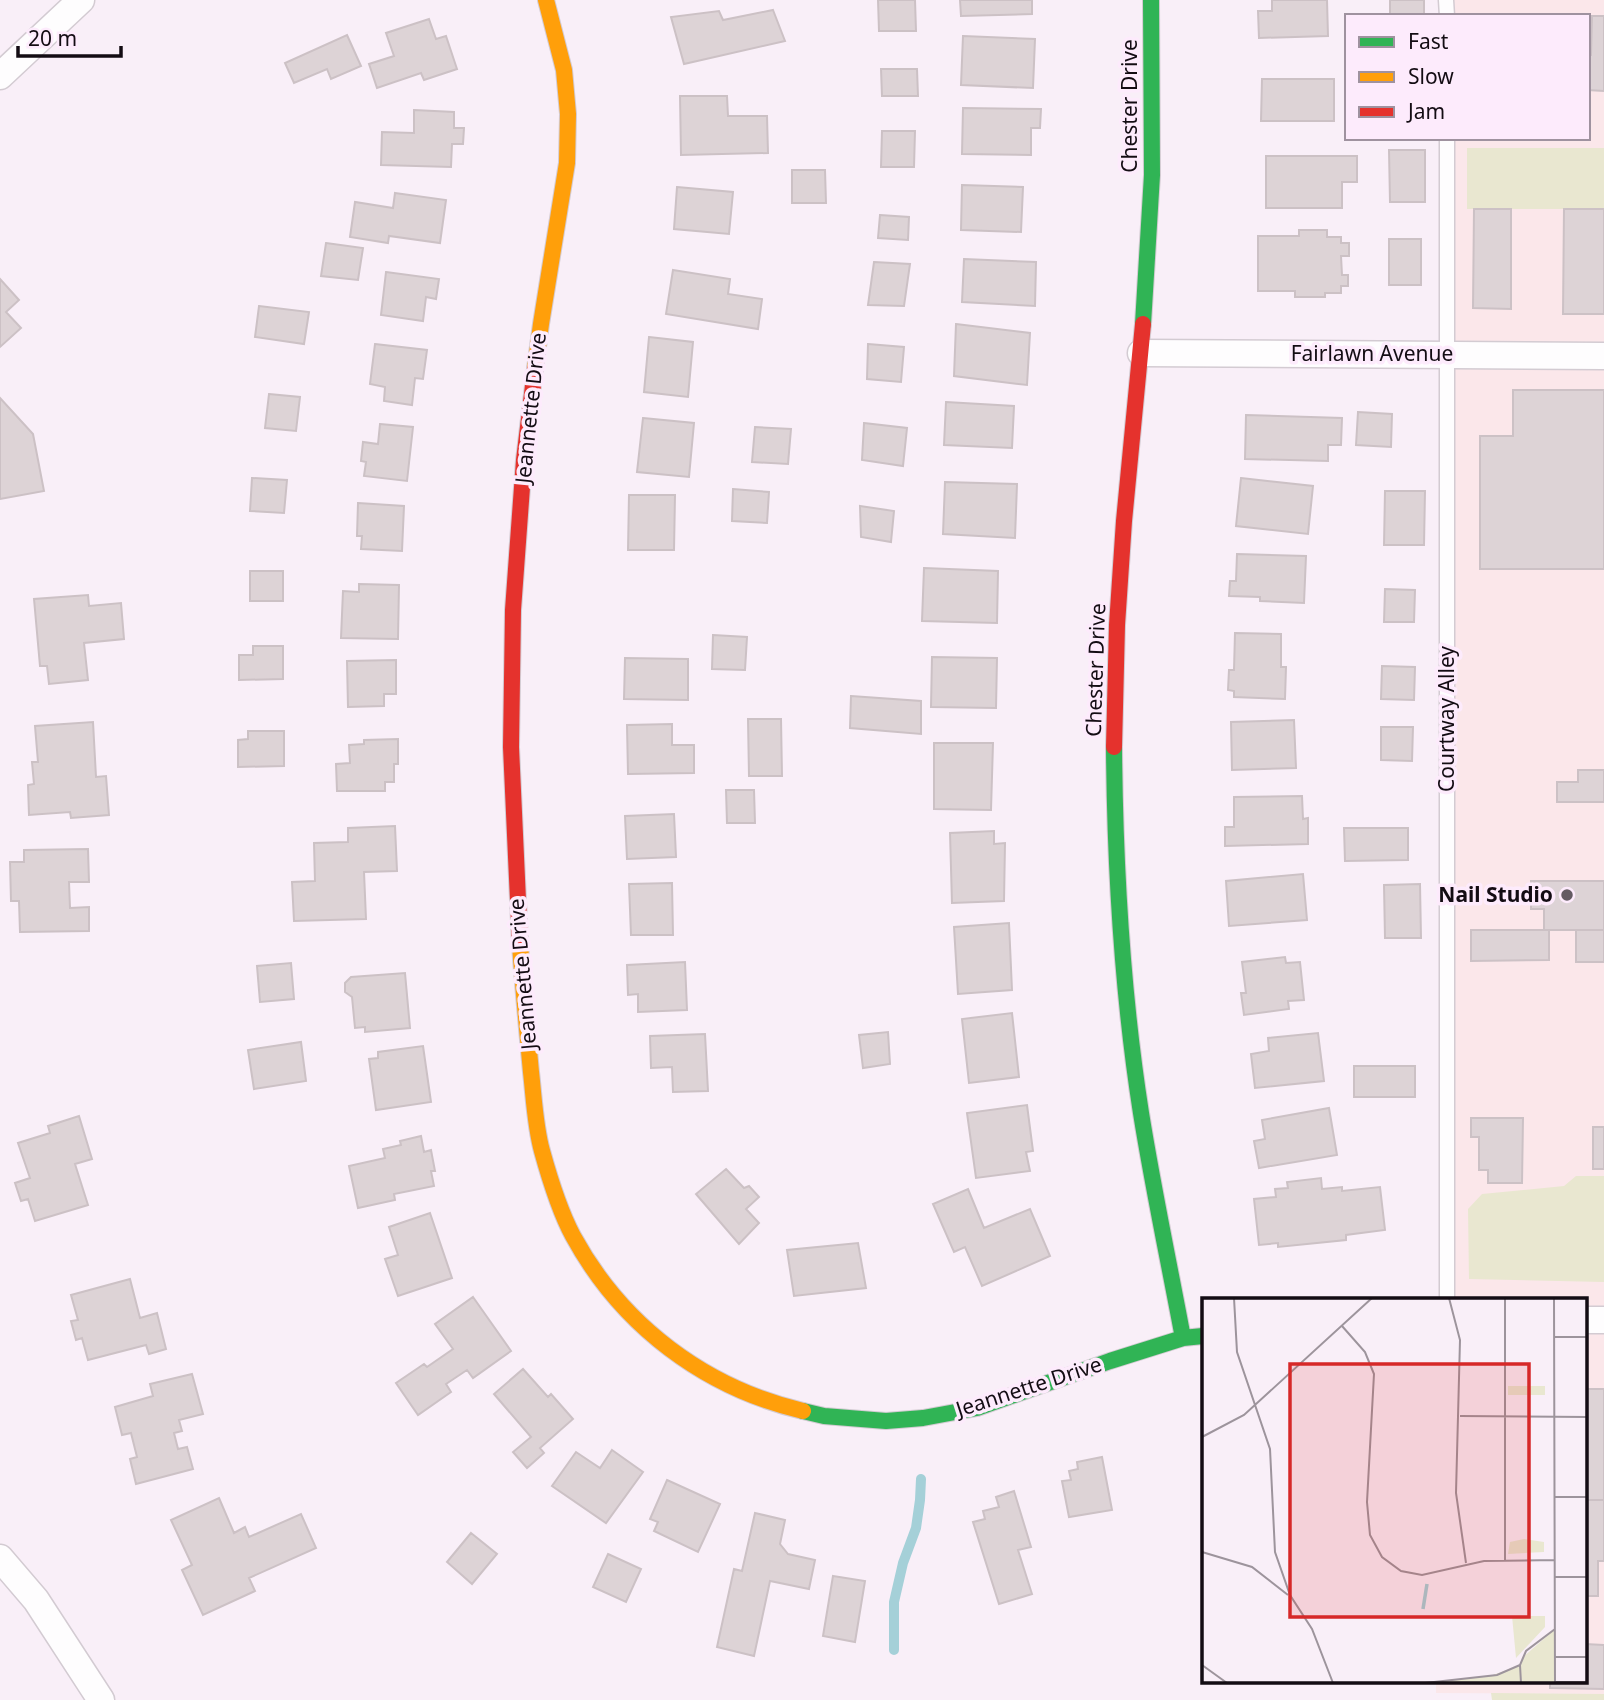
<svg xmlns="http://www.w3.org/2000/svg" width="1604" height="1700" font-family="'Noto Sans',sans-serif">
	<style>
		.commercial { fill: #fbe7ea }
		.green { fill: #e9e7d0 }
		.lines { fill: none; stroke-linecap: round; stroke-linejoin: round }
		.stream { stroke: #a5d0d8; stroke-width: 10 }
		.building { fill: #ddd3d6; stroke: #ccc1c5; stroke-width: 2 }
		.lane-casing { stroke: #d3cbd2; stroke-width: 17 }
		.street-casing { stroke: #d3cbd2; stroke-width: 29 }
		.fast-casing { stroke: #d3cbd2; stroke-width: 18 }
		.slow-casing { stroke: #d3cbd2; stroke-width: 18 }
		.jam-casing { stroke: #d3cbd2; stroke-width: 18 }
		.lane { stroke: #fefdfe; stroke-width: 14 }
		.street { stroke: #fefdfe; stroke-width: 26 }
		.fast { stroke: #30b455; stroke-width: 16 }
		.slow { stroke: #ff9f0a; stroke-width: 16 }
		.jam { stroke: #e5322d; stroke-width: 16 }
		.poi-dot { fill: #645b63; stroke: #fdebfc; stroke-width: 2.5 }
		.labels { text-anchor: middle; stroke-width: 7; stroke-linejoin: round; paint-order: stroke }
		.street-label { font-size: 21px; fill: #130c13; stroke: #fdebfc }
		.poi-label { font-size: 21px; font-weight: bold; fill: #130c13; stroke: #fdebfc; text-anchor: end }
		.inset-river { fill: none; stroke: #a5d0d8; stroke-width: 3.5 }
		.inset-road { fill: none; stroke: #9d949c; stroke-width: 2 }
		.view { fill: #d62828; fill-opacity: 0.15; stroke: #d62828; stroke-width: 3.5 }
		.inset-edge { fill: none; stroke: #130c13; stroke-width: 3.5 }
	</style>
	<rect width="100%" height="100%" fill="#f9eff8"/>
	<path class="commercial" d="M1446,0H1604V1694L1436,1693V1681H1585V1299H1447V138H1588V16H1447Z"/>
	<path class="green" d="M1467,148H1604V209H1467Z
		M1576,1176H1604V1282L1469,1279L1468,1209L1482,1194L1564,1186Z
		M1491,1693L1604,1694V1700H1492Z"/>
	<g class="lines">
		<path class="stream" d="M894,1650V1602L903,1563L916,1528L920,1500L921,1479"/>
	</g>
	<path class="building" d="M878,0H915L916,31H879Z
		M960,0H1032V14L961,16Z
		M1272,0H1327L1328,36L1259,38L1258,11H1272Z
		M1390,0H1424V16H1390Z
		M773,10L785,41L684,64L671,17L719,11L723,20Z
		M1592,16H1604V91L1588,90V55H1591Z
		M429,19L436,39L446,36L457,69L424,80L421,73L377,88L369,64L394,56L386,33Z
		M347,35L361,66L331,79L327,69L294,83L285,63Z
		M963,36L1035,39L1033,88L961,85Z
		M881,69H917L918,96H882Z
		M1262,79H1334V121H1261Z
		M680,96H727L728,116H767L768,153L681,155Z
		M963,108L1041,109L1040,128H1031V155L962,154Z
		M414,110L454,112V128H464L463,144H452L451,167L381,165L382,132L414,133Z
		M882,131H915L914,167H881Z
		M1389,150H1425V202H1390Z
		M1266,156H1357V182H1342V208H1266Z
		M792,170H825L826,203H792Z
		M962,185L1023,187L1021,232L961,230Z
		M677,187L733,192L729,234L674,229Z
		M395,193L446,200L440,243L389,236L388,243L350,237L355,202L393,208Z
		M1474,209H1511V309L1473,308Z
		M1564,209H1604V314H1563Z
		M880,215L909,217L908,240L878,238Z
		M1299,230H1327V237H1341V243H1349V256H1341L1342,275H1348V286H1341V293H1325V297H1295V291H1258V236H1299Z
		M1389,239H1421V285H1389Z
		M326,243L363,248L358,280L321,276Z
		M964,259L1036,262L1035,306L962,302Z
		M874,262L910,264L904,306L868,305Z
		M673,270L730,279L728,294L762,299L758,329L666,314Z
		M386,272L439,279L436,299L426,297L423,321L381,315Z
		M0,279L19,300L6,312L21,328L0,347Z
		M259,306L309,312L304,344L255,337Z
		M956,324L1030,333L1027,385L954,376Z
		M649,337L693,342L688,397L644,392Z
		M375,344L427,350L423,379L415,378L412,405L384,401L385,387L370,384Z
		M868,344L904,347L901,382L867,379Z
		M1513,390H1604V569H1480V436H1513Z
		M269,394L300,397L296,431L265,428Z
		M0,398L33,434L44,491L0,499Z
		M946,402L1014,406L1012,448L944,445Z
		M1358,412L1392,414L1391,447L1356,445Z
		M1246,415L1342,418L1341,445H1328V461L1245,459Z
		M643,418L694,423L689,477L637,472Z
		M864,423L907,428L903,466L862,460Z
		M380,424L413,427L407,481L364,476L366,462L361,461L363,442L378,444Z
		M755,427L791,429L788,464L752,462Z
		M252,478L287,480L284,513L250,511Z
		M1241,478L1313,486L1308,534L1236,526Z
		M945,482L1017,484L1015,538L943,534Z
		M733,489L769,492L767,523L732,521Z
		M1385,491H1425L1424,545H1384Z
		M629,495H675L674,550H628Z
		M358,503L404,506L402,551L361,549L362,536H357Z
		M860,506L894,511L891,542L861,537Z
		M1237,554L1306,556L1304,603L1260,601V597L1229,596L1230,581H1236Z
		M924,568L998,571L997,623L922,621Z
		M250,571H283V601H250Z
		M359,584L399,585L398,639L341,638L343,591L359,592Z
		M1385,589L1415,590L1414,622H1384Z
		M88,595L89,606L121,603L124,639L84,643L88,680L49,684L47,666H40L34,599Z
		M1235,633L1281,634V667H1286L1285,699L1234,697V691L1228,690L1229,670H1234Z
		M713,635L747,637L745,670L712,669Z
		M253,646H283V679L239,680V655H253Z
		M932,657L997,658L996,708L931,707Z
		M625,658L688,659V700L624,699Z
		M396,660V694H384V706L348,707L347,661Z
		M1382,666L1415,667L1414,700L1381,699Z
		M851,696L921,701V734L850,728Z
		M748,719H781L782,776H749Z
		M1294,720L1296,768L1232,770L1231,722Z
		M93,722L96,777L106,776L109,815L71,818L70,812L29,815L28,785L34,784L32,762H38L35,726Z
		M672,724V745H694V773L628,774L627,725Z
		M1381,727H1413L1412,761L1381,760Z
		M248,731H284V766L238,767V740L248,739Z
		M398,739V764H394V782H385V791H337L336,764L350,763L349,745L364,744V740Z
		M934,743H993L991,810L934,809Z
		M1578,770H1604V802H1557V782H1578Z
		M726,790H754L755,823H727Z
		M1302,796L1303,819L1308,818V844L1225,846V827H1234V797Z
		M674,814L676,857L627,859L625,816Z
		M395,826L397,871L364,872L366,919L294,921L292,882L315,881L314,843L348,842V828Z
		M1344,828H1408V860L1345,861Z
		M994,831V844L1005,843L1004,901L952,903L950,833Z
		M88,849L89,882H69L70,908L89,907V931L20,932L19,901H11L10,862H24V850Z
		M1303,874L1307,920L1229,926L1226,881Z
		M1531,881H1604V930H1544V909H1531Z
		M672,883L673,935H631L629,884Z
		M1420,884L1421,938H1385L1384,885Z
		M1009,923L1012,990L958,994L954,927Z
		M1471,930H1549V960L1471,961Z
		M1576,930H1604V962H1576Z
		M1285,957L1286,963L1300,962L1304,1000L1288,1001L1289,1009L1244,1015L1241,993H1246L1242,962Z
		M685,962L687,1010L638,1012V994L628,995L627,965Z
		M291,963L294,999L260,1002L257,966Z
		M405,973L410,1028L365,1032V1027L355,1028L352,997L345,992V983L351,977Z
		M1012,1013L1019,1077L969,1083L962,1019Z
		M888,1032L890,1064L863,1068L859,1035Z
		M1318,1033L1324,1081L1255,1088L1251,1054L1269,1051L1268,1038Z
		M705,1034L708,1091L673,1092L672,1067L651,1068L650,1036Z
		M301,1042L306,1081L254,1089L248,1050Z
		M423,1046L431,1102L376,1110L369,1059L378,1058V1052Z
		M1354,1066H1415V1097H1354Z
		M1027,1105L1033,1151L1026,1152L1030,1171L976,1178L967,1113Z
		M1329,1108L1337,1155L1259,1168L1254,1141L1265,1139L1262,1120Z
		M79,1116L92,1159L75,1164L88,1205L35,1221L28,1199L21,1201L15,1183L30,1178L18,1143L50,1133L48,1126Z
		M1471,1118H1523L1522,1183H1488V1170H1479V1137H1471Z
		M1593,1127H1604V1169H1593Z
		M421,1136L424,1152L431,1150L435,1171H431L434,1186L394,1194L395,1200L358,1208L349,1166L385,1158L383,1149L401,1145L400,1141Z
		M726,1169L744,1188L749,1186L759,1197L746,1209L759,1223L739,1244L696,1194Z
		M1321,1178L1322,1189L1342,1187V1191L1380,1187L1385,1230L1346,1235V1240L1278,1247V1243L1259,1245L1254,1199L1276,1197L1275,1189L1288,1188L1287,1182Z
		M968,1189L984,1228L1030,1209L1050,1256L982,1286L965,1247L954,1252L933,1204Z
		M430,1213L452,1278L398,1296L385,1259L398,1255L389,1227Z
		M858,1243L866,1288L794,1296L787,1250Z
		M130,1279L140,1318L157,1313L166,1349L149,1354L146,1345L88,1360L82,1338L76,1340L71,1321L78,1320L71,1295Z
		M473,1297L511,1351L473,1378L467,1370L446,1384L451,1392L418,1415L396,1383L424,1364L427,1367L453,1349L435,1324Z
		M523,1369L548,1397L551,1394L573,1419L540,1448L544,1453L527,1468L513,1452L531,1437L494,1394Z
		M192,1374L203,1414L179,1420L182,1431L174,1433L178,1449L187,1447L193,1469L136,1484L130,1459L137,1457L131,1433L122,1435L115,1407L153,1396L150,1384Z
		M1585,1389H1604V1500H1585Z
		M612,1450L643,1472L606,1523L552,1486L576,1452L600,1468Z
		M1102,1457L1112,1510L1069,1517L1062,1481L1071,1480L1069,1471L1078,1469L1077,1462Z
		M667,1480L720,1504L698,1552L654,1531L658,1522L650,1519Z
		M1014,1491L1031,1547L1018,1550L1032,1594L999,1604L973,1522L985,1519L983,1511L999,1507L996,1497Z
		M219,1498L234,1533L245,1527L249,1537L301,1514L316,1548L249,1578L255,1591L203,1615L182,1570L192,1565L171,1520Z
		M1585,1500H1604V1561H1598V1596H1585Z
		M755,1513L785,1520L780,1544L788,1554L815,1560L809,1589L770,1581L754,1656L717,1647L734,1569L742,1571Z
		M471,1533L497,1554L472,1584L447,1562Z
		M608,1554L641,1569L626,1602L593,1587Z
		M833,1576L865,1581L855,1642L823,1636Z
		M1585,1644L1604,1645V1689L1550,1688V1681H1585Z"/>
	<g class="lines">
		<g class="lane-casing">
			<path id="lane" d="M1446,0L1447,16
				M1447,138V1299"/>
		</g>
		<g class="street-casing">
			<path id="street" d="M0,76L81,0
				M1141,353L1604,356
				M1585,1320H1604
				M0,1558L36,1600L101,1700"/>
		</g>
		<g class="fast-casing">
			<path id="fast" d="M1143,324L1152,175L1151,0
				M1114,747C1115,869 1122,992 1141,1113C1153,1188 1169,1263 1183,1338
				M803,1411L824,1416L886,1421L923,1418L977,1408L1110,1361L1183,1338L1203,1336"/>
		</g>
		<g class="slow-casing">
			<path id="slow" d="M535,369L541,324L567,163L568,114L564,70L546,0
				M520,944C523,987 527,1029 531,1072C534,1098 535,1126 542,1151C550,1180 559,1210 573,1236C622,1326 705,1388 803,1411"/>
		</g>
		<g class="jam-casing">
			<path id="jam" d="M1114,747L1117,625L1124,521L1143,324
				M520,944L511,747L513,610L524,460L535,369"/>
		</g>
		<use href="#lane" class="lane"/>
		<use href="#street" class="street"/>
		<use href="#fast" class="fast"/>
		<use href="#slow" class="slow"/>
		<use href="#jam" class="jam"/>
	</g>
	<circle class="poi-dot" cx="1567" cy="895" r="7"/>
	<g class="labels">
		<g class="street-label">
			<text transform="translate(1130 106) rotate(-90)" y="7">Chester Drive</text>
			<text x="1372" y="361">Fairlawn Avenue</text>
			<text transform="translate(531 408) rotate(-84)" y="7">Jeannette Drive</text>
			<text transform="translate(1096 670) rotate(-88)" y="7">Chester Drive</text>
			<text transform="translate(1447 719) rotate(-90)" y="7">Courtway Alley</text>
			<text transform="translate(523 974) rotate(-95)" y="7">Jeannette Drive</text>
			<text transform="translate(1029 1387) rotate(-18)" y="7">Jeannette Drive</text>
		</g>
		<g class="poi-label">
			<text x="1553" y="902">Nail Studio</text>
		</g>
	</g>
	<g transform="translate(1202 1298)">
		<rect width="385" height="385" fill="#f9eff8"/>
		<path d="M306,88H343V97H306ZM322,241L342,244V254L306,256L308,244ZM310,318H343V329L314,360ZM353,331V385H223L288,378L319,367L320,360Z" fill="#e9e7d0"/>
		<path class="inset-river" d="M221,311L225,286"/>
		<path class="inset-road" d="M32,0L35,54L68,151L73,254L88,297L110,331L131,385M247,0L258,42L254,195L264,265M303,0V262M352,0L353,385M140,28L163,54L172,76L165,204L168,237L180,259L199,273L220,277L282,263L353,262M353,39H385M258,118L385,119M0,139L42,117L170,0M353,199H385M0,254L50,269L86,297M353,279H385M353,359H385M0,367L25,385M353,384H385M223,385L295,377L318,367M319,385L318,367L324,353L353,331"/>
		<path class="view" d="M88,66H327V319H88Z"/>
		<rect width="385" height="385" class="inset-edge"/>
	</g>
	<rect x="1345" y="14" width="245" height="126" fill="#fdebfc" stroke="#9f929f" stroke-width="2"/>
	<rect x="1359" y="37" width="35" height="10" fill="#30b455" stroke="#9f929f" stroke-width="2"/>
	<text x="1408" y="49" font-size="21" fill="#130c13">Fast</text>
	<rect x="1359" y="72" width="35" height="10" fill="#ff9f0a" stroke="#9f929f" stroke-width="2"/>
	<text x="1408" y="84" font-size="21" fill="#130c13">Slow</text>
	<rect x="1359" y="107" width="35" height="10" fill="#e5322d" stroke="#9f929f" stroke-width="2"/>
	<text x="1408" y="119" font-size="21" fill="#130c13">Jam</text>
	<path d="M18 46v10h103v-10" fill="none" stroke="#130c13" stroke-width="3.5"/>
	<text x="28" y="46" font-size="21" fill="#130c13" stroke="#fdebfc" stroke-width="5" paint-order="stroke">20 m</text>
</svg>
